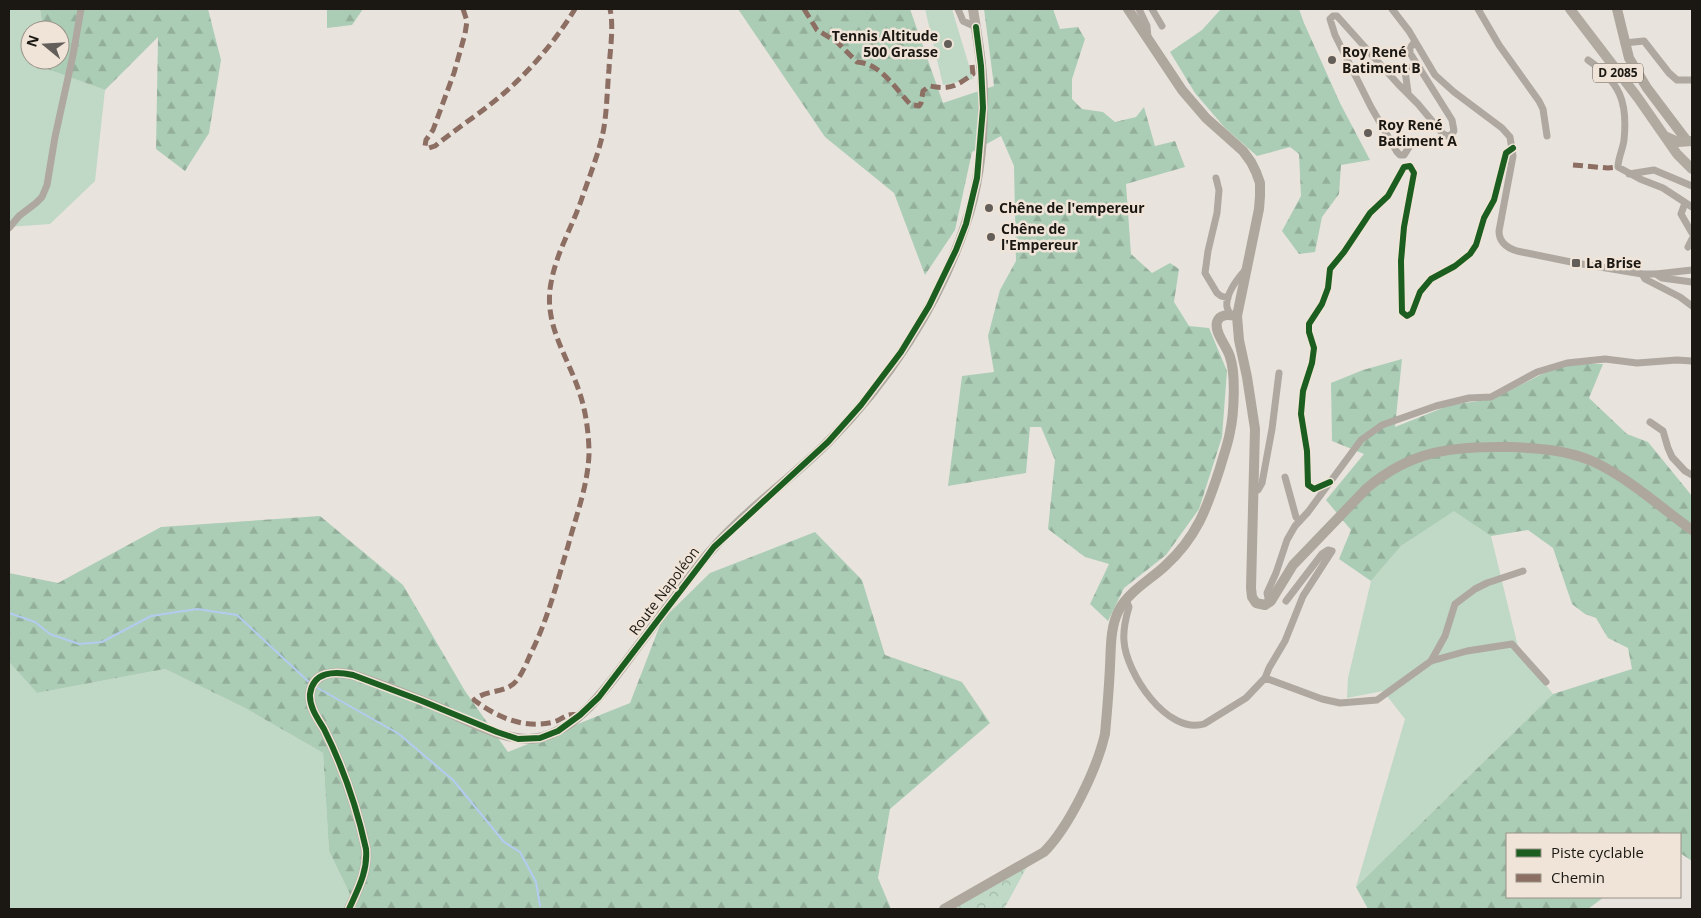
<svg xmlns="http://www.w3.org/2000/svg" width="1701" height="918" font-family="'Open Sans',sans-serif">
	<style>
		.grass { fill: #c0d8c6 }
		.forest { fill: url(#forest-firs) }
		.park { fill: url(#park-crowns) }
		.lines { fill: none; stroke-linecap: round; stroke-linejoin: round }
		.stream { stroke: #b2cbee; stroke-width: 2 }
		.street { stroke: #aea8a1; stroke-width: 7 }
		.secondary { stroke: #aea79e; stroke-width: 10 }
		.primary { stroke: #b1aaa1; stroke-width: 10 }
		.quiet { stroke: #8d6e63; stroke-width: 5; stroke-dasharray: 10 5; stroke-linecap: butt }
		.cycleway-casing { stroke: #efe4d7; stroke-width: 9 }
		.cycleway { stroke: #1b5e20; stroke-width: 6 }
		.poi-dot { fill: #635e59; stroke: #efe4d7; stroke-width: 2 }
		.labels { text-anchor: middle; stroke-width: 5; stroke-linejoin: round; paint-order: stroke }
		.shield { fill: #efe4d7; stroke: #5b544d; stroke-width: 1 }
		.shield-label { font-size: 12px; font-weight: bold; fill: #1b1712 }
		.poi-label { font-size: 14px; font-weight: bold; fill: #1b1712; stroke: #efe4d7; text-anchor: start }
		.street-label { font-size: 14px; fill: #1b1712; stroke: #efe4d7 }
	</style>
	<defs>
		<pattern id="forest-firs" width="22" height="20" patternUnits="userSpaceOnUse" patternTransform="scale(1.25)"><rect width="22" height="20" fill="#abcdb6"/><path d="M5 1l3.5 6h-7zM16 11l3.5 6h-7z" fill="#93af9b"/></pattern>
		<pattern id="park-crowns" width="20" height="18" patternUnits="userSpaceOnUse" patternTransform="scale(1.25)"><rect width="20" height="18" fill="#c0d8c6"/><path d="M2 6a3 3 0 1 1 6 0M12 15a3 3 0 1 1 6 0" fill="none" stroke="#a4b9a9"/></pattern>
	</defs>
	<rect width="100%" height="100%" fill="#e9e3dd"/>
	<path class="grass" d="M9,9H40L43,30H30V60H46L47,69L105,90L95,181L50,224L9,227Z
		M925,9H952L973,79L943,85Z
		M1454,510L1491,536L1519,651L1553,694L1356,887L1405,719L1383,691L1347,698L1348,678L1371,581L1401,546Z
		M9,662L37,693L165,669L245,708L323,753L329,851L357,909H9Z"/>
	<path class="forest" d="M40,9H208L221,60L209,133L185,171L156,149L158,37L105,90L47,69L46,60H60V30H43Z
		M327,9H363L352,25L327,28Z
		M738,9H910L943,103L994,86L984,9H1053L1060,29L1078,27L1085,39L1072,79V99L1082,109L1103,112L1115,122L1136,117L1144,107L1155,146L1175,141L1185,167L1126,184L1131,254L1152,273L1170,263L1179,269L1174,302L1189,326L1209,328L1227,371L1222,437L1199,509L1166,555L1124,588L1108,621L1090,604L1109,564L1085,557L1048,529L1055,460L1041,427H1030L1026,473L948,486L962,376L994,372L988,336L1000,290L1016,261L1014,166L1001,136L972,152L955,230L925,275L894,193L825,137Z
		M1221,9H1299L1304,23L1340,103L1370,160L1341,165L1339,194L1322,217L1315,252L1299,254L1282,231L1301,196L1299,154L1290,147L1257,156L1225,128L1195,93L1170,52L1202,30Z
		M1402,359L1395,427L1450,405L1493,399L1540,375L1568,364H1603L1589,398L1627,434L1648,442L1692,496V861L1680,853V834H1507V897H1604L1588,909H1368L1356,887L1553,694L1632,669L1628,648L1608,638L1596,618L1585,614L1572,604L1553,548L1528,530L1491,536L1454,511L1401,546L1371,581L1339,559L1351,530L1326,500L1364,454L1332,441L1331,383L1363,370Z
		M320,516L403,585L465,691L508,752L630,703L662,620L710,573L815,532L862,580L885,655L962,682L990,723L890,809L878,878L891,909H357L329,851L323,753L245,708L165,669L37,693L9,662V573L58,583L161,527Z"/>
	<path class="park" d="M1029,863L1004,909H947Z"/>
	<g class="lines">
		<path class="stream" d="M9,613L35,622L50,634L79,644L102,642L151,616L197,609L237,615L310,683
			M316,687L399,734L453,780L504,842L520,852L536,882L540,906"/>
		<path class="street" d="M958,9L963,21L976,27
			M1139,9L1147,26L1148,38
			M1152,9L1162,26
			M1392,9L1409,31L1435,75L1454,92L1502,128L1510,137L1513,156L1499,231C1499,242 1507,248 1517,251L1576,263L1642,274H1656L1692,270
			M1478,9L1499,45L1539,101L1543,109L1547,136
			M1624,43L1644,41L1669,73L1677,80H1692
			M1588,60C1620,82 1628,102 1624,140C1623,149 1618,158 1618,167L1640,179L1663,188L1692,207
			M1408,92L1405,71L1408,67
			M1411,144L1404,155H1400L1397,152L1371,107L1335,35L1330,19L1333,16H1337L1398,84L1418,104L1443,134L1447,136L1451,135L1454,131L1452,120L1410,53V48L1415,41
			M1629,174L1654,170L1692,186
			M1216,178L1219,190L1217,213L1208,251L1205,273L1217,293L1221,296L1228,298
			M1685,203L1681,214L1692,233
			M9,228L19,216L36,203L42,197L47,185L55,137L73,55L81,9
			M1688,247L1692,239
			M1642,274L1645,279L1680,297L1692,306
			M1656,274L1662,278L1692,282
			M1231,315C1229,313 1228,310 1227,307C1225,294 1238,278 1246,269
			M1650,422L1663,431L1668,448L1672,457L1685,471L1692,475
			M1285,477L1296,517L1300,521
			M1330,482L1314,489L1308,485L1307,451L1301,414L1303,391L1312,363L1314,348L1309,332V324L1322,304L1328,288L1330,269L1344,252L1370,213L1388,196L1404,167L1410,166L1414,173L1404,227L1401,261L1402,312L1407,316L1412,313L1420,292L1431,279L1455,266L1470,254L1476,245L1484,218L1494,200L1506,153L1513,148
			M1254,490H1258L1262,483L1272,429L1279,373
			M1126,600L1129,607C1126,617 1123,630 1124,641C1126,673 1167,735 1204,724L1246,698L1265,678L1269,668L1285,641L1303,596L1332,551
			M1286,601L1322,554L1328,550L1332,551
			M1269,603L1267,593L1276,573L1287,540L1295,526L1308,512L1361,440L1382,425L1436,406L1469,398L1491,397L1537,372L1567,363L1605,359L1637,363L1677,360L1692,361
			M1431,661L1445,636L1455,604L1475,589L1487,583L1523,571
			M1265,678L1322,699L1340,703L1377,700L1431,661L1467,651L1512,644L1546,682"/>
		<path class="secondary" d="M1128,9L1182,90L1206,118L1243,151L1251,162L1256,172L1260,183V196L1259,209L1237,316L1239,340L1247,377L1255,429L1251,588L1252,597L1256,603L1265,605L1271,601L1293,565L1367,488C1412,450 1453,446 1509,447C1538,448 1566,450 1592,461C1629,478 1660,507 1692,530
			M1617,9L1629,58L1647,88L1687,141
			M944,909L1044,852C1069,827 1097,769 1105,734C1107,712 1109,689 1110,666C1111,648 1110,627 1119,610C1128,592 1150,580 1165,566C1197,537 1207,508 1220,468C1223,457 1228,444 1230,432C1234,414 1236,374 1230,357C1227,346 1214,333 1217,322C1220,313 1230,315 1237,316"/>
		<path class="primary" d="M1570,9L1638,98L1677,154L1692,169
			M1667,137L1678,142L1692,141
			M349,909C358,889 368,871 366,849C357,808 343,767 324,729C318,719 309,707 310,694C313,671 335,671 353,675C380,684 408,695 435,706C463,718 508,744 538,738C582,729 615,676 641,642C661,616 680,590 700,564C736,517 786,484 828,442C887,383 938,306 965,226C978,189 983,147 983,107C984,74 978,41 973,9"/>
		<path class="quiet" d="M463,9L467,21L465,34L454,73L433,130L426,140L425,146L429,148L435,146C457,128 481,113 503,94C531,70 556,40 575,9
			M804,9L817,30L837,42L857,62C880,63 895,88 910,104L919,106L921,103L923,91L930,86C951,90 956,86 973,74L972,65L981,66
			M1573,165L1608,168L1618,167
			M579,715C564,713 566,718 554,722C524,729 498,718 474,700C486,689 507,694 517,680C523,672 527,662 531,653C548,619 557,582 568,546C576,516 588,485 589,454C589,435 586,412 580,394C568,356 543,325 551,283C556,254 571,229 581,201C588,180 597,158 602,137C607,117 607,89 609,69C610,50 614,27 610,9"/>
		<g class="cycleway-casing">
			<path id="cycleway" d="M1330,482L1314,489L1308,485L1307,451L1301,414L1303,391L1312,363L1314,348L1309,332V324L1322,304L1328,288L1330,269L1344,252L1370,213L1388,196L1404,167L1410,166L1414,173L1404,227L1401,261L1402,312L1407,316L1412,313L1420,292L1431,279L1455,266L1470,254L1476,245L1484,218L1494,200L1506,153L1513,148
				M349,909C358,889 368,871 366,849C357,808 343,767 324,729C318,719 309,707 310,694C313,671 335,671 353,675L422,701L497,732L518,739L540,738L558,731L580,715L599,697L714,547L828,442L861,405L901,352L929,306L956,250L966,224L977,178L983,108L981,66L976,27"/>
		</g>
		<use href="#cycleway" class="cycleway"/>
	</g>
	<g class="poi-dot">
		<circle cx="948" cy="44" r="5"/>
		<circle cx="1332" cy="60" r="5"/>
		<circle cx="1368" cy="133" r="5"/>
		<circle cx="989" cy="208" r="5"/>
		<circle cx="991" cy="237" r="5"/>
		<rect x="1571" y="258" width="10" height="10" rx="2.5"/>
	</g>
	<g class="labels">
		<rect class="shield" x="1593" y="63.5" width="50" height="19" rx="4"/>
		<g class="shield-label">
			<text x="1618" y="77">D 2085</text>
		</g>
		<g class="poi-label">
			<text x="938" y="41" text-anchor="end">Tennis Altitude<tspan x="938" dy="16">500 Grasse</tspan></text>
			<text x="1342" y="57">Roy René<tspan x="1342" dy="16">Batiment B</tspan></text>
			<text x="1378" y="130">Roy René<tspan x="1378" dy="16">Batiment A</tspan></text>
			<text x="999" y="213">Chêne de l'empereur</text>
			<text x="1001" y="234">Chêne de<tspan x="1001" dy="16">l'Empereur</tspan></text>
			<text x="1586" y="268">La Brise</text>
		</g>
		<g class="street-label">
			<text transform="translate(664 591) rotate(-53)" y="5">Route Napoléon</text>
		</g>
	</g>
	<rect width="1701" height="918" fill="none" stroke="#1b1712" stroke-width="20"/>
	<rect x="1506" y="833" width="175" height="65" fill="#efe4d7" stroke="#9a9288"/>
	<rect x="1516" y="849" width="25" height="8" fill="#1b5e20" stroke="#9a9288"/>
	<text x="1551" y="858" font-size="15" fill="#1b1712">Piste cyclable</text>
	<rect x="1516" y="874" width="25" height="8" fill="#8d6e63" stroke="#9a9288"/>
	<text x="1551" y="883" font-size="15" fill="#1b1712">Chemin</text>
	<g transform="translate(45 45) rotate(288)"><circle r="24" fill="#efe4d7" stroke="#9a9288"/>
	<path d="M0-4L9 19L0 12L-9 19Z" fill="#635e59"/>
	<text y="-8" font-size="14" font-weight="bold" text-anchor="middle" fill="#1b1712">N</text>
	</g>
</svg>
